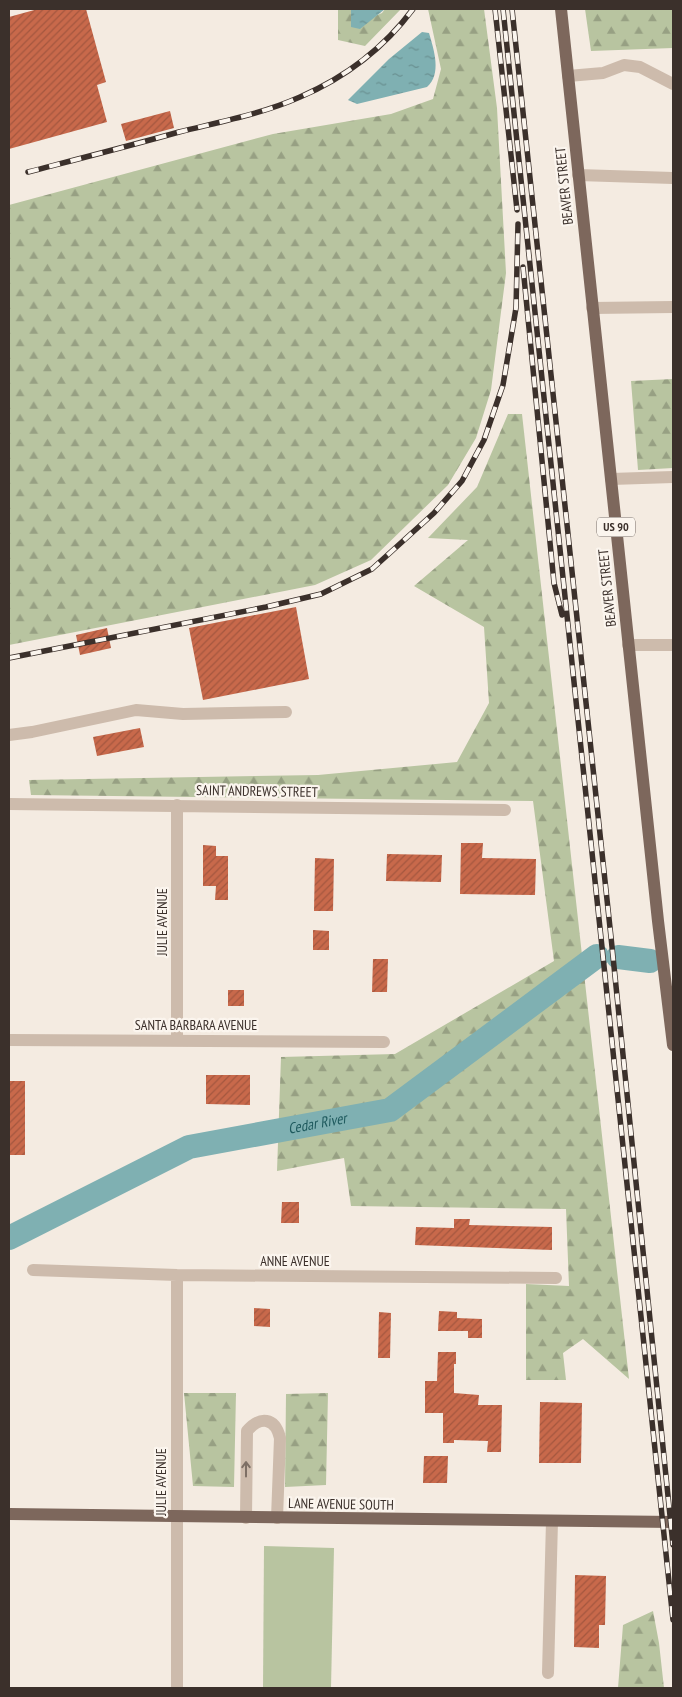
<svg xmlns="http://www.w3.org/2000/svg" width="682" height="1697" font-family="'PT Sans Narrow',sans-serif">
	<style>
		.grass { fill: #b8c4a0 }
		.forest { fill: url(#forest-firs) }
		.water { fill: url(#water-ripples) }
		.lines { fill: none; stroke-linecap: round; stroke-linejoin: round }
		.river { stroke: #7fb0b2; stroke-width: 24 }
		.building { fill: url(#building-hatch) }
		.minor { stroke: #cdbbac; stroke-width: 12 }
		.major { stroke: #7d675c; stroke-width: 12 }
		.rail-casing { stroke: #3b302b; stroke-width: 5.5 }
		.rail { stroke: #fbf5ee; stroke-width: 4; stroke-dasharray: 11; stroke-linecap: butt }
		.oneway { stroke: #7d6f65 }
		.labels { text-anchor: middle; stroke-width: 4.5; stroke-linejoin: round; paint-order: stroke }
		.shield { fill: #fbf5ee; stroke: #756b66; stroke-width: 1 }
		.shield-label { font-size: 12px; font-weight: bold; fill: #3b302b }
		.street-label { font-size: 14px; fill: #3b302b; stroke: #fbf5ee }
		.water-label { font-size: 15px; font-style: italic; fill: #1f5a5e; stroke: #fbf5ee }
	</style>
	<defs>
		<pattern id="forest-firs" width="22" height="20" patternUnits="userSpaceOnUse" patternTransform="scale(1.25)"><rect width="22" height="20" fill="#b8c4a0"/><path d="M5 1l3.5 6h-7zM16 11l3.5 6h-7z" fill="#97a083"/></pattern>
		<pattern id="water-ripples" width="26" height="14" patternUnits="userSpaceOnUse" patternTransform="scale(1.25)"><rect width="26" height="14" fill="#7fb0b2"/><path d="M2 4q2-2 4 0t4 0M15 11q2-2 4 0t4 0" fill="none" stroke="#699091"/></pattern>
		<pattern id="building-hatch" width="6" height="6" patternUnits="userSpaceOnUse" patternTransform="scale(1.25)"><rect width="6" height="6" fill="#c8694b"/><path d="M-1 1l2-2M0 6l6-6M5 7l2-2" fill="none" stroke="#a4573f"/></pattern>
	</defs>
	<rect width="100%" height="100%" fill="#f4ebe1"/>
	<path class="grass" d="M264,1546L334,1548L331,1688H263Z"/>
	<path class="forest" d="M338,9H351V26L382,13L385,9H401L365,46L338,40Z
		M428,9H484L497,108L506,273L491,390L476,438L448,485L371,560L315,585L9,645V205L273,134L391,114L433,99L441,69Z
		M585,9H673V48L591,51Z
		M673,379V468L638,470L631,381Z
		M508,414H522L629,1379L583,1339L563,1353L566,1380H526V1284L569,1286L566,1209L351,1206L344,1158L277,1171L281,1057L395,1054L554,961L533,801L31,795L29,780L318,775L457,762L489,703L484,627L414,586L468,540L428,538L477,487Z
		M184,1393H236L234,1487L193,1486Z
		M328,1393L326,1485L285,1487L286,1394Z
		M653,1611L659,1643L664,1688H618L623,1625Z"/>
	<path class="water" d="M351,9H385L360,29L351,27Z
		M422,32L429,33C434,50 442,74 427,87L357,104L348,100L389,59Z"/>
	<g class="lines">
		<g class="river">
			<path d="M618,957L650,961"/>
			<path id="s1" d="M9,1238L189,1147L390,1110L597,956"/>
		</g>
	</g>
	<path class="building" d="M38,9H86L106,82L97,85L107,122L9,149V17Z
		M170,111L174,128L126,141L121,124Z
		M296,607L309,679L203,700L189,628Z
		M107,628L111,648L80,655L76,635Z
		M140,728L144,747L97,756L93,737Z
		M461,843H483L482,858L536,859L535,895L460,894Z
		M203,845L216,846V856H228V900H215L216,886H203Z
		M387,854L442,855L441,882L386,881Z
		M315,858L334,859L333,911H314Z
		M313,930L329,931V950H313Z
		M373,959H388L387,992H372Z
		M228,990H244V1006H228Z
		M206,1075H250V1105L206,1104Z
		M9,1081H25V1155H9Z
		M282,1202H299V1223H281Z
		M454,1219H470L469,1225L552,1227V1250L415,1245L416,1227L454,1228Z
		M254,1308L270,1309V1327L254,1326Z
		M439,1311L457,1312V1318L482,1319V1338H468V1331H438Z
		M379,1312L391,1313L390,1358H378Z
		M438,1352H456V1364H454V1393L479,1395L478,1405H502L501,1452H487L488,1441L454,1440V1443H443V1413H425V1381H437Z
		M540,1402L582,1403L581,1463H539Z
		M424,1456H448L447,1483H423Z
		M575,1575L606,1576L605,1625H599V1648L574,1647Z"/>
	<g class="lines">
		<path class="minor" d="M568,76L603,73L624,65L640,67L673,84
			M578,175L673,178
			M592,308L673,307
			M611,479L673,477
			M628,645H673
			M9,735L32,732L136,710L183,714L286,712
			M9,804L505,810
			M9,1040L384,1042
			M177,1040V805
			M33,1270L177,1275L556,1278
			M177,1275V1688
			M246,1518L247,1431C260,1416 275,1417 280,1438L277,1518
			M548,1673L552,1521"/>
		<path class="major" d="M561,9L658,921L673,1045
			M9,1514L673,1522"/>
		<g class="rail-casing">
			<path id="rail" d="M495,9L517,210
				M503,9L673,1620
				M512,9L611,937L673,1545
				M28,172C78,159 129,146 179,132C219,122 262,114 300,97C344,78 384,48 413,9
				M523,267L554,583L562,615
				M9,658L266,607L321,594L372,569L434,513L462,481L484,440L503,385L516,308L518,224"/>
		</g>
		<use href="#rail" class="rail"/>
	</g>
	<defs><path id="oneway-shaft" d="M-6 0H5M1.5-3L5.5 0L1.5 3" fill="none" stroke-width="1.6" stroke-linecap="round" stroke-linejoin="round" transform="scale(1.25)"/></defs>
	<use class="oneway" href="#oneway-shaft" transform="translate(246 1469) rotate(-90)"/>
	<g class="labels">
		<rect class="shield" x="597" y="517.5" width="38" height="19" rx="4"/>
		<g class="shield-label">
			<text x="616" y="531">US 90</text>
		</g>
		<g class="street-label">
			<text transform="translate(564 186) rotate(-96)" y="5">BEAVER STREET</text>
			<text transform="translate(607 588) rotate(-96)" y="5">BEAVER STREET</text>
			<text transform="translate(257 791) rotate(1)" y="5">SAINT ANDREWS STREET</text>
			<text transform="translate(162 922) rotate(-90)" y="5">JULIE AVENUE</text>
			<text x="196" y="1030">SANTA BARBARA AVENUE</text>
			<text x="295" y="1266">ANNE AVENUE</text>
			<text transform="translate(161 1482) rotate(-90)" y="5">JULIE AVENUE</text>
			<text transform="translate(341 1504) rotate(1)" y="5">LANE AVENUE SOUTH</text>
		</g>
		<g class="water-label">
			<text dy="5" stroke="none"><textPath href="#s1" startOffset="332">Cedar River</textPath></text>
		</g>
	</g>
	<rect width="682" height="1697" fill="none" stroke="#3b302b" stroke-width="20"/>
</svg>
